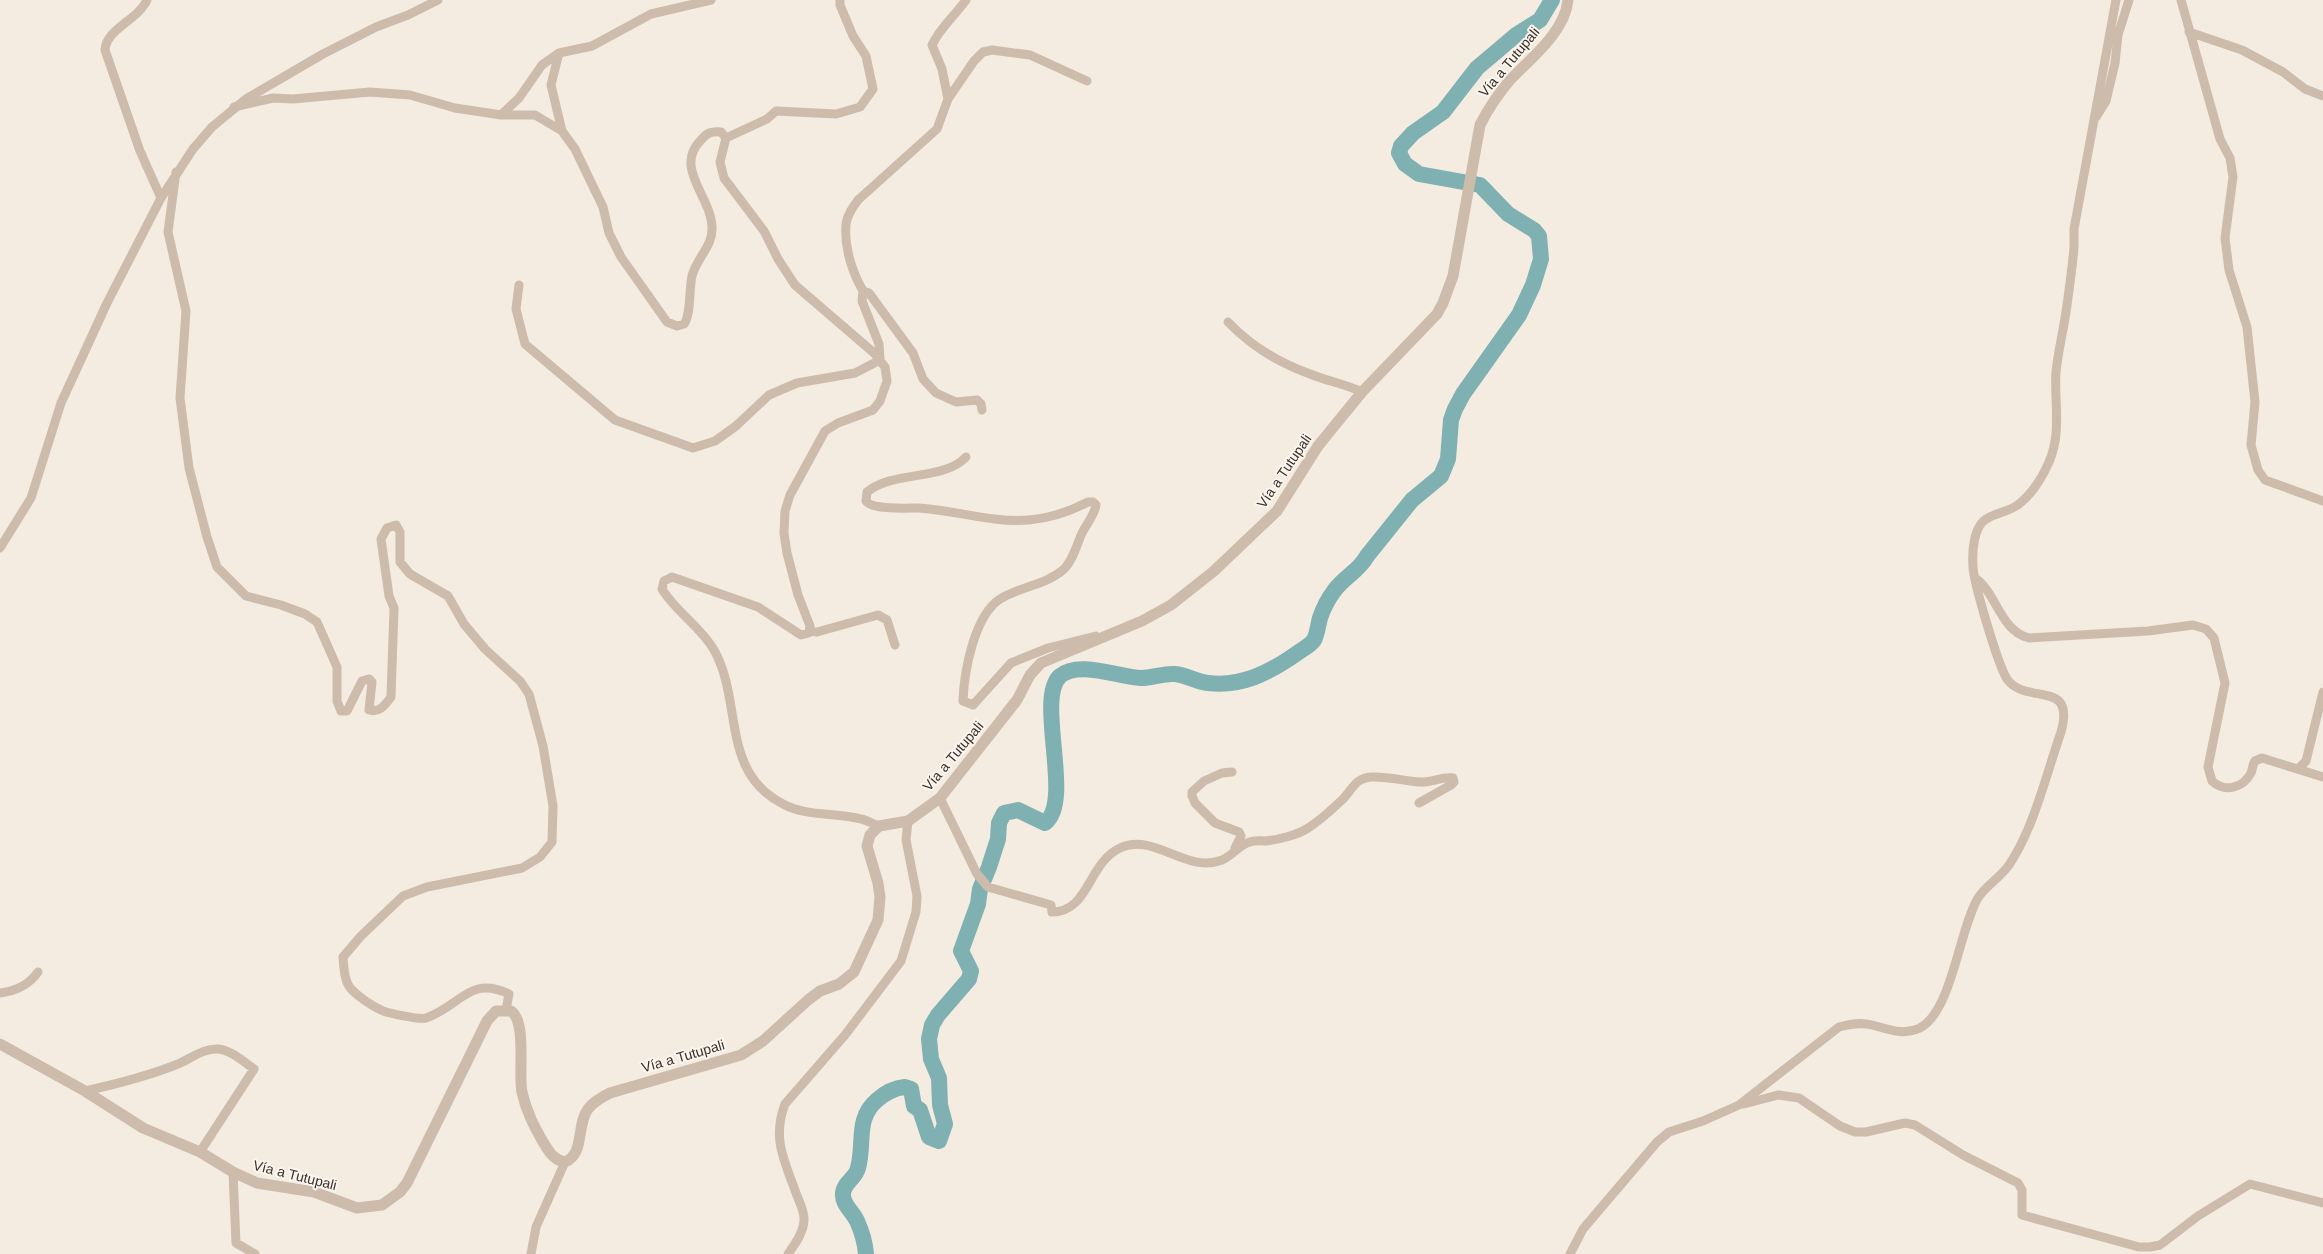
<svg xmlns="http://www.w3.org/2000/svg" width="2323" height="1254" font-family="Arial,sans-serif">
	<style>
		.lines { fill: none; stroke-linecap: round; stroke-linejoin: round }
		.river { stroke: #7fb0b2; stroke-width: 16 }
		.minor { stroke: #cdbbac; stroke-width: 9 }
		.tertiary { stroke: #cdbbac; stroke-width: 11 }
		.labels { text-anchor: middle; stroke-width: 4; stroke-linejoin: round; paint-order: stroke }
		.street-label { font-size: 14px; fill: #3b302b; stroke: #fbf5ee }
	</style>
	<rect width="100%" height="100%" fill="#f4ebe1"/>
	<g class="lines">
		<path class="river" d="M866,1254C865,1242 862,1232 857,1221C853,1212 842,1204 843,1194C843,1183 856,1178 858,1168C865,1143 855,1119 877,1100C885,1093 894,1088 905,1087L911,1089L914,1106L920,1110L929,1137L939,1141L945,1124L940,1105L939,1078L931,1059L929,1039L932,1025L938,1015L969,979L971,971L961,951L978,904L980,889L989,867L998,839L999,823L1004,813L1018,810L1045,823C1074,801 1035,699 1060,676C1079,660 1118,677 1141,678C1153,678 1164,673 1175,674C1187,675 1196,682 1208,683C1241,687 1269,673 1296,654C1301,650 1310,646 1314,640C1317,635 1318,625 1320,618C1323,609 1328,599 1334,591C1344,577 1359,571 1367,556L1412,500L1441,476L1448,459L1451,420L1455,409L1463,394L1519,315L1533,285L1541,259L1539,236L1534,230L1508,214L1480,185L1419,174L1405,164L1399,153L1401,146L1413,133L1443,112L1477,68L1516,35L1540,20L1552,0"/>
		<path class="minor" d="M147,0C138,20 106,29 105,50L140,151L161,198
			M2181,0L2220,139L2230,158L2233,177L2225,238L2229,270L2247,327L2255,402L2251,445L2258,470L2265,480L2323,501
			M2189,32L2242,50L2283,72L2305,89L2323,96
			M559,53L551,85L562,131
			M948,99L942,69L932,45C941,26 954,17 966,0
			M234,107L273,98L293,99L370,92L410,95L455,108L501,115H535L562,131L575,149L603,207L609,233L621,257L667,322L677,326L684,324C691,316 689,288 692,276C696,259 713,246 712,228C712,197 673,168 701,140C707,133 711,131 721,132L726,138L720,162L724,178L764,231L778,259L795,285L874,353L885,367L887,381L880,401L873,410L838,423L825,431L790,495L785,511L784,533L787,553L798,595L810,626L809,633L801,635L758,607L672,577L664,581L662,589C675,611 701,627 714,650C743,701 720,772 783,804C807,817 836,812 861,819C867,820 873,824 879,826
			M501,115L519,98L542,65L559,53L592,46L651,14L711,0
			M2096,117L2106,101L2115,63L2118,35L2129,0
			M726,138L767,119L776,111L836,114L860,107L873,89L866,56L853,36L840,5V0
			M176,172L168,232L186,311L180,398L189,468L207,537L217,567L246,596L281,605L305,614L317,622L337,667V701L341,711H347L362,681L369,679L372,682L369,710C380,713 385,705 391,697L394,608L389,596L381,539L387,528L396,525L400,532V562L410,574L448,596L464,624L485,649L520,681L529,694L543,746L553,806L552,842L540,857L522,868L427,887L403,896L361,936L343,957C344,968 344,982 352,990C359,997 372,1006 381,1010C387,1013 420,1020 426,1018C461,1006 469,975 509,994L506,1010
			M519,285L516,309L525,344L615,420L693,448L715,441L736,426L769,395L797,383L855,373L880,360L879,344L862,301L863,291L869,293L913,353L923,379L936,393L956,402L977,400L981,404L982,410
			M863,291C852,272 844,247 846,224C847,215 853,207 858,200L937,129L948,99L974,61L983,52L992,50L1030,55L1087,81
			M1228,322C1251,346 1279,363 1310,374C1327,381 1345,384 1362,392
			M966,457C944,481 894,470 867,492L866,501C872,510 907,508 918,508C955,510 992,523 1029,520C1050,518 1069,512 1088,502H1093L1096,505C1094,516 1087,523 1082,533C1077,544 1073,561 1063,570C1045,585 1019,587 1000,599C974,616 964,672 963,701L973,705L1011,663L1048,648L1096,636
			M0,548L31,498L61,403L107,303L161,198L193,149L212,127L246,99L323,54L376,27L408,15L438,0
			M1975,578C1997,593 2000,631 2029,638L2148,631L2193,625L2206,629L2214,638L2225,683L2208,767L2212,781C2225,793 2243,788 2251,773C2253,769 2252,765 2255,761L2262,758L2323,777
			M810,631L817,632L878,615L887,620L895,645
			M2298,769L2306,761L2323,692
			M1232,772L1222,773L1204,781L1192,792V796L1195,803L1215,823L1239,832L1241,836L1235,848
			M940,798L977,874L988,887L1051,905L1052,912C1089,912 1088,863 1120,848C1155,832 1185,874 1222,860C1232,856 1239,845 1250,842C1255,840 1259,841 1265,841C1277,840 1298,835 1308,828C1321,820 1332,809 1343,799C1352,790 1355,778 1371,777C1388,776 1404,781 1420,782C1431,783 1443,776 1453,778L1454,782L1451,785L1419,803
			M0,993C16,991 29,985 38,972
			M85,1091C117,1084 148,1076 178,1064C190,1059 204,1048 218,1049C231,1050 244,1062 254,1069L200,1152
			M1744,1104L1778,1095L1799,1098L1840,1126L1855,1132H1866L1905,1123L1915,1125L1963,1155L2018,1183L2022,1190V1215L2139,1247H2150L2160,1245L2198,1216L2250,1184L2323,1203
			M233,1172L236,1243L255,1254
			M531,1254L536,1227L565,1162
			M788,1254C795,1244 804,1232 804,1219C804,1210 799,1201 796,1193C784,1160 772,1138 785,1104L845,1035L901,961L916,912L917,896L906,840L908,821
			M1570,1254L1583,1229L1657,1142L1669,1132L1703,1121L1739,1105L1839,1027C1850,1024 1860,1022 1872,1025C1888,1029 1903,1036 1920,1028C1952,1011 1959,930 1978,898C1985,886 2000,878 2009,865C2034,828 2046,775 2061,732C2076,678 2026,706 2007,679C1998,665 1974,584 1973,567C1972,553 1973,525 1988,518C1997,513 2010,511 2019,504C2033,493 2042,478 2049,462C2062,432 2054,403 2056,372C2058,352 2063,332 2066,312C2069,291 2072,269 2074,248V229L2116,0"/>
		<path class="tertiary" d="M0,1044L85,1091L143,1128L200,1152L233,1172L257,1183L314,1192L357,1208L382,1205L400,1192L407,1183L487,1021L496,1011H511C527,1022 518,1073 522,1092C526,1111 534,1126 543,1142C549,1151 553,1160 565,1162C585,1154 576,1125 588,1109C593,1102 602,1097 610,1093L741,1055L763,1041L808,1000L820,991L839,984L854,972L878,920L880,897L878,883L867,846L870,835L879,826L908,821L940,798L1017,700L1030,675L1041,663L1142,621L1171,605L1214,571L1277,511L1318,446L1362,392L1437,314L1443,303L1453,276L1480,125C1488,109 1499,93 1510,80C1531,58 1565,32 1568,0"/>
	</g>
	<g class="labels">
		<g class="street-label">
			<text transform="translate(1509 62) rotate(-50)" y="5">Vía a Tutupali</text>
			<text transform="translate(1284 471) rotate(-56)" y="5">Vía a Tutupali</text>
			<text transform="translate(953 756) rotate(-50)" y="5">Vía a Tutupali</text>
			<text transform="translate(683 1056) rotate(-16)" y="5">Vía a Tutupali</text>
			<text transform="translate(295 1175) rotate(14)" y="5">Vía a Tutupali</text>
		</g>
	</g>
</svg>
